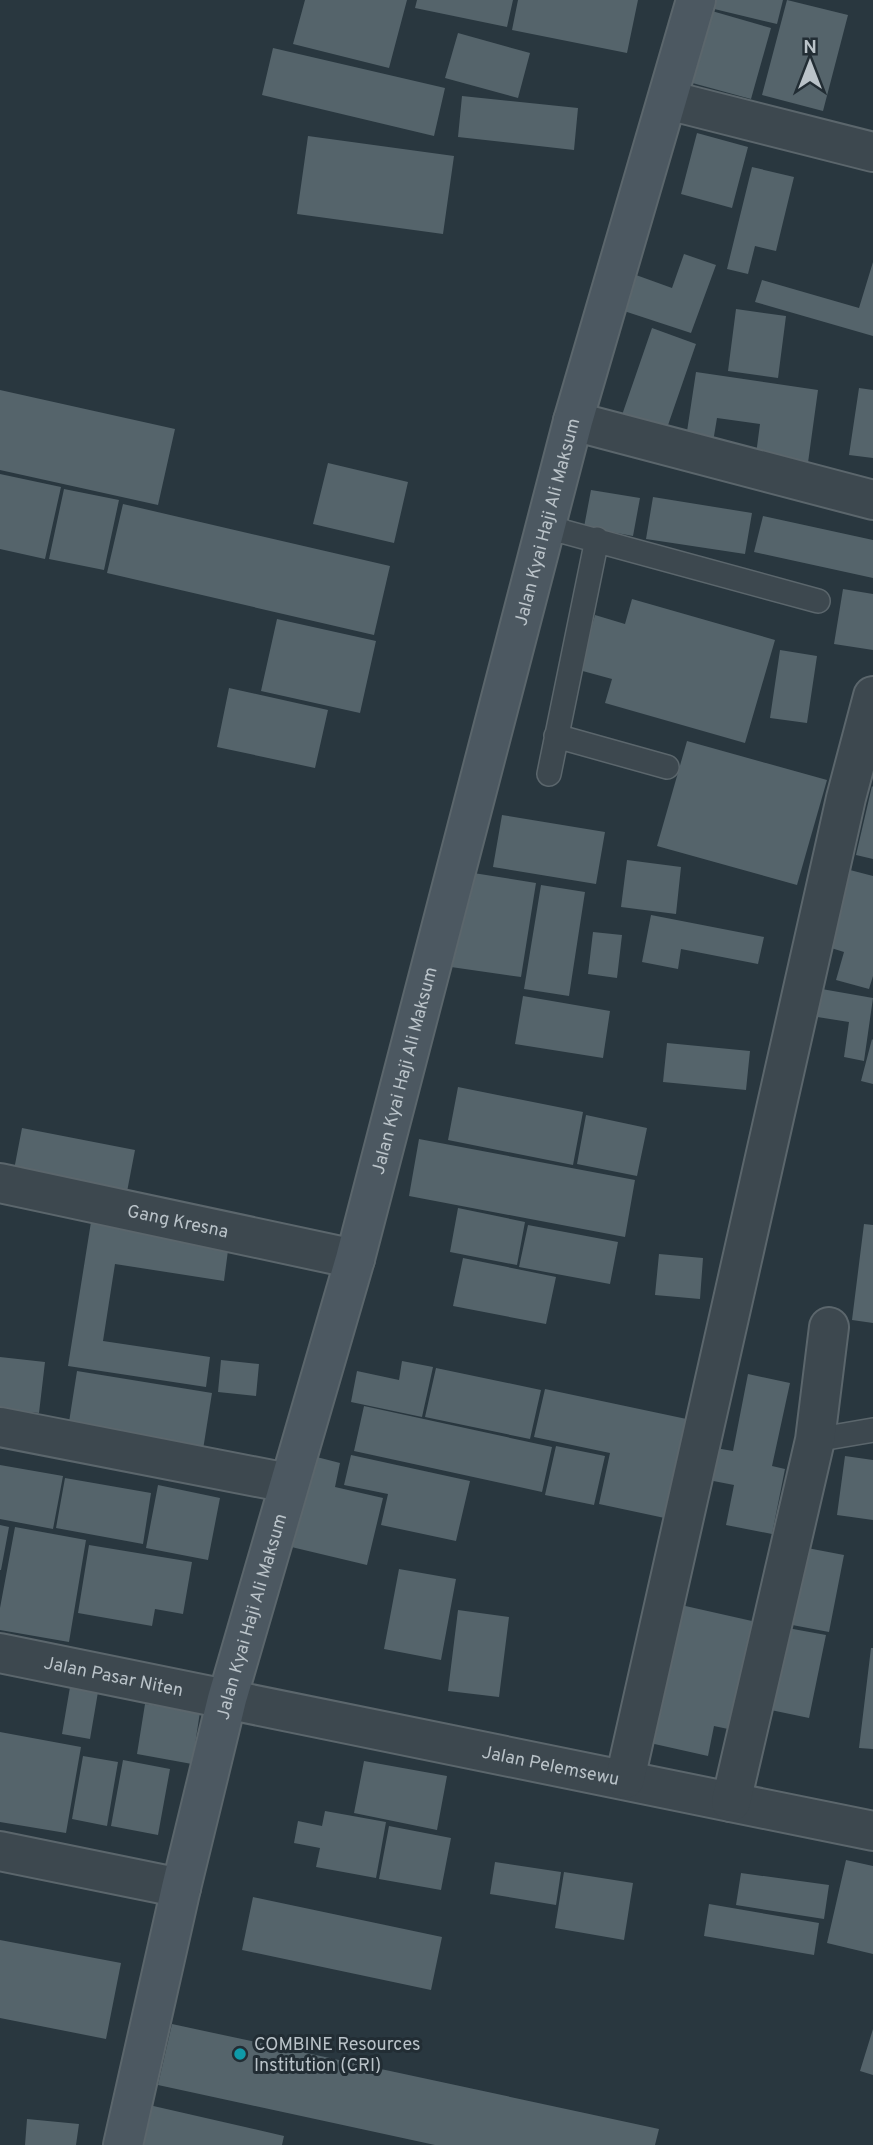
<svg xmlns="http://www.w3.org/2000/svg" width="873" height="2145" font-family="Overpass,sans-serif">
	<style>
		.building { fill: #55646b }
		.lines { fill: none; stroke-linecap: round; stroke-linejoin: round }
		.lane-casing { stroke: #5b666c; stroke-width: 26 }
		.street-casing { stroke: #5b666c; stroke-width: 42 }
		.secondary-casing { stroke: #5b666c; stroke-width: 42 }
		.lane { stroke: #3d484f; stroke-width: 23 }
		.street { stroke: #3d484f; stroke-width: 38 }
		.secondary { stroke: #4c5861; stroke-width: 38 }
		.culture-dot { fill: #0f9aa8; stroke: #222d34; stroke-width: 2.5 }
		.labels { text-anchor: middle; stroke-width: 6; stroke-linejoin: round; paint-order: stroke }
		.street-label { font-size: 18px; fill: #bac3c9; stroke: #222d34 }
		.poi-label { font-size: 18px; fill: #bac3c9; stroke: #222d34; text-anchor: start }
	</style>
	<rect width="100%" height="100%" fill="#29373f"/>
	<path class="building" d="M305,0H407L389,68L293,44Z
		M417,0H513L507,27L415,8Z
		M518,0H638L627,53L512,30Z
		M708,0H783L777,24L706,7Z
		M787,0L848,15L823,111L762,95Z
		M705,9L771,28L751,99L685,81Z
		M458,33L530,53L518,98L445,78Z
		M273,48L445,88L434,136L262,95Z
		M462,96L578,108L574,150L458,137Z
		M697,133L748,147L732,208L681,194Z
		M308,136L454,156L443,234L297,214Z
		M752,167L794,177L776,251L755,246L748,274L727,269Z
		M684,254L716,265L691,333L624,311L636,275L672,288Z
		M873,262V336L755,302L762,280L859,308Z
		M736,309L786,316L778,378L728,371Z
		M652,328L696,344L666,431L622,415Z
		M696,372L818,390L807,470L755,462L760,424L717,418L713,442L686,438Z
		M859,388L873,390V458L849,455Z
		M0,390L175,429L158,505L0,470Z
		M328,463L408,482L394,543L313,524Z
		M0,474L61,487L45,559L0,549Z
		M64,489L119,500L104,570L49,559Z
		M591,490L640,498L633,536L584,527Z
		M653,497L752,513L745,554L646,539Z
		M123,504L390,566L374,635L107,573Z
		M763,516L873,540V578L754,552Z
		M843,589L873,594V650L834,644Z
		M632,599L775,640L745,743L605,703L612,679L579,670L595,615L625,624Z
		M277,619L376,641L360,713L261,691Z
		M780,650L817,656L807,723L770,718Z
		M229,688L328,710L315,768L217,747Z
		M687,741L827,780L797,885L657,846Z
		M872,786L873,787V859L856,855Z
		M502,815L605,832L596,884L493,867Z
		M627,860L681,867L676,914L621,907Z
		M850,870L873,876V976L869,989L836,980L844,952L828,947Z
		M467,872L536,883L521,977L451,967Z
		M541,885L585,892L569,996L524,989Z
		M651,915L764,937L758,964L681,949L678,969L642,962Z
		M593,932L622,935L617,978L588,974Z
		M816,988L873,998L864,1061L844,1057L849,1022L811,1016Z
		M523,996L610,1011L603,1058L515,1044Z
		M872,1039L873,1040V1084L861,1081Z
		M667,1043L750,1051L746,1090L663,1082Z
		M458,1087L583,1112L573,1165L448,1140Z
		M586,1115L647,1128L637,1176L577,1164Z
		M22,1128L135,1150L126,1197L13,1175Z
		M419,1139L635,1180L625,1237L409,1196Z
		M458,1208L525,1222L517,1265L450,1252Z
		M91,1222L229,1243L224,1281L115,1264L103,1341L210,1357L206,1387L68,1366Z
		M864,1224L873,1225V1323L852,1320Z
		M528,1225L618,1242L610,1284L519,1267Z
		M659,1254L703,1258L700,1299L655,1295Z
		M463,1258L556,1277L546,1324L453,1306Z
		M0,1357L45,1362L39,1413L0,1409Z
		M221,1360L259,1364L256,1396L218,1392Z
		M402,1361L433,1367L422,1417L351,1402L357,1371L399,1380Z
		M436,1368L541,1390L530,1439L425,1417Z
		M77,1371L212,1393L202,1456L67,1435Z
		M748,1374L790,1383L772,1466L785,1469L772,1534L726,1525L734,1485L698,1478L704,1446L733,1451Z
		M545,1389L696,1421L674,1520L599,1504L610,1453L534,1437Z
		M364,1406L552,1447L542,1492L354,1451Z
		M556,1446L605,1456L594,1505L545,1495Z
		M305,1454L340,1463L335,1487L383,1498L367,1565L283,1545Z
		M351,1455L470,1481L456,1541L381,1525L388,1494L344,1485Z
		M845,1456L873,1460V1520L837,1515Z
		M0,1465L63,1476L53,1529L0,1519Z
		M65,1478L151,1493L143,1544L56,1528Z
		M158,1485L220,1498L208,1560L146,1548Z
		M0,1525L9,1527L1,1570H0Z
		M15,1527L86,1540L69,1642L0,1630V1608Z
		M89,1545L192,1562L183,1614L155,1609L152,1626L78,1613Z
		M802,1547L844,1555L829,1632L787,1624Z
		M399,1569L456,1579L441,1660L384,1649Z
		M681,1605L752,1621L728,1729L714,1726L708,1756L650,1743Z
		M458,1610L509,1617L499,1697L448,1691Z
		M782,1627L826,1635L809,1718L766,1709Z
		M871,1648H873V1749L859,1748Z
		M70,1687L98,1692L90,1739L62,1734Z
		M145,1704L200,1712L192,1764L137,1754Z
		M0,1732L81,1747L66,1833L0,1822Z
		M83,1756L118,1762L107,1826L72,1819Z
		M123,1760L170,1769L158,1835L111,1826Z
		M364,1761L447,1776L437,1830L354,1813Z
		M325,1811L386,1822L376,1878L316,1867L320,1848L294,1843L298,1821L322,1826Z
		M389,1826L451,1838L441,1890L379,1879Z
		M846,1860L873,1866V1954L827,1943Z
		M495,1862L561,1872L556,1905L490,1894Z
		M564,1872L633,1883L624,1940L555,1928Z
		M741,1873L829,1885L824,1919L736,1905Z
		M253,1897L442,1937L431,1990L242,1950Z
		M709,1904L819,1923L814,1955L704,1936Z
		M0,1940L121,1963L106,2039L0,2018Z
		M172,2024L659,2129L655,2145H435L158,2085Z
		M873,2029V2075L860,2071Z
		M149,2105L284,2136L282,2145H140Z
		M27,2119L79,2124L76,2145H25Z"/>
	<g class="lines">
		<g class="lane-casing">
			<path id="lane" d="M547,525L565,532L818,601
				M556,736L667,767
				M549,774L597,539
				M815,1440L873,1430"/>
		</g>
		<g class="street-casing">
			<g id="street">
				<path d="M668,100L873,152"/>
				<path d="M573,421L873,500"/>
				<path id="s1" d="M0,1183L355,1259"/>
				<path d="M0,1427L288,1483"/>
				<path id="s2" d="M0,1653L873,1831"/>
				<path d="M625,1779L846,798L873,696"/>
				<path d="M731,1802L815,1440L829,1327"/>
				<path d="M0,1851L181,1888"/>
			</g>
		</g>
		<g class="secondary-casing">
			<g id="secondary">
				<path id="s3" d="M123,2145L181,1888L227,1699L355,1259L573,421L696,0"/>
			</g>
		</g>
		<use href="#lane" class="lane"/>
		<use href="#street" class="street"/>
		<use href="#secondary" class="secondary"/>
	</g>
	<circle class="culture-dot" cx="240" cy="2054" r="7"/>
	<g class="labels">
		<g class="street-label">
			<text dy="6" stroke="none"><textPath href="#s3" startOffset="1678">Jalan Kyai Haji Ali Maksum</textPath></text>
			<text dy="6" stroke="none"><textPath href="#s3" startOffset="1111">Jalan Kyai Haji Ali Maksum</textPath></text>
			<text dy="6" stroke="none"><textPath href="#s1" startOffset="182">Gang Kresna</textPath></text>
			<text dy="6" stroke="none"><textPath href="#s3" startOffset="544">Jalan Kyai Haji Ali Maksum</textPath></text>
			<text dy="6" stroke="none"><textPath href="#s2" startOffset="116">Jalan Pasar Niten</textPath></text>
			<text dy="6" stroke="none"><textPath href="#s2" startOffset="562">Jalan Pelemsewu</textPath></text>
		</g>
		<g class="poi-label">
			<text x="254" y="2050">COMBINE Resources<tspan x="254" dy="21">Institution (CRI)</tspan></text>
		</g>
	</g>
	<g transform="translate(810 63)" stroke="#222d34" stroke-width="5" paint-order="stroke">
	<path d="M0-5L12 26L0 18L-12 26Z" fill="#bac3c9"/>
	<text y="-10" font-size="19" font-weight="bold" text-anchor="middle" fill="#bac3c9">N</text>
	</g>
</svg>
